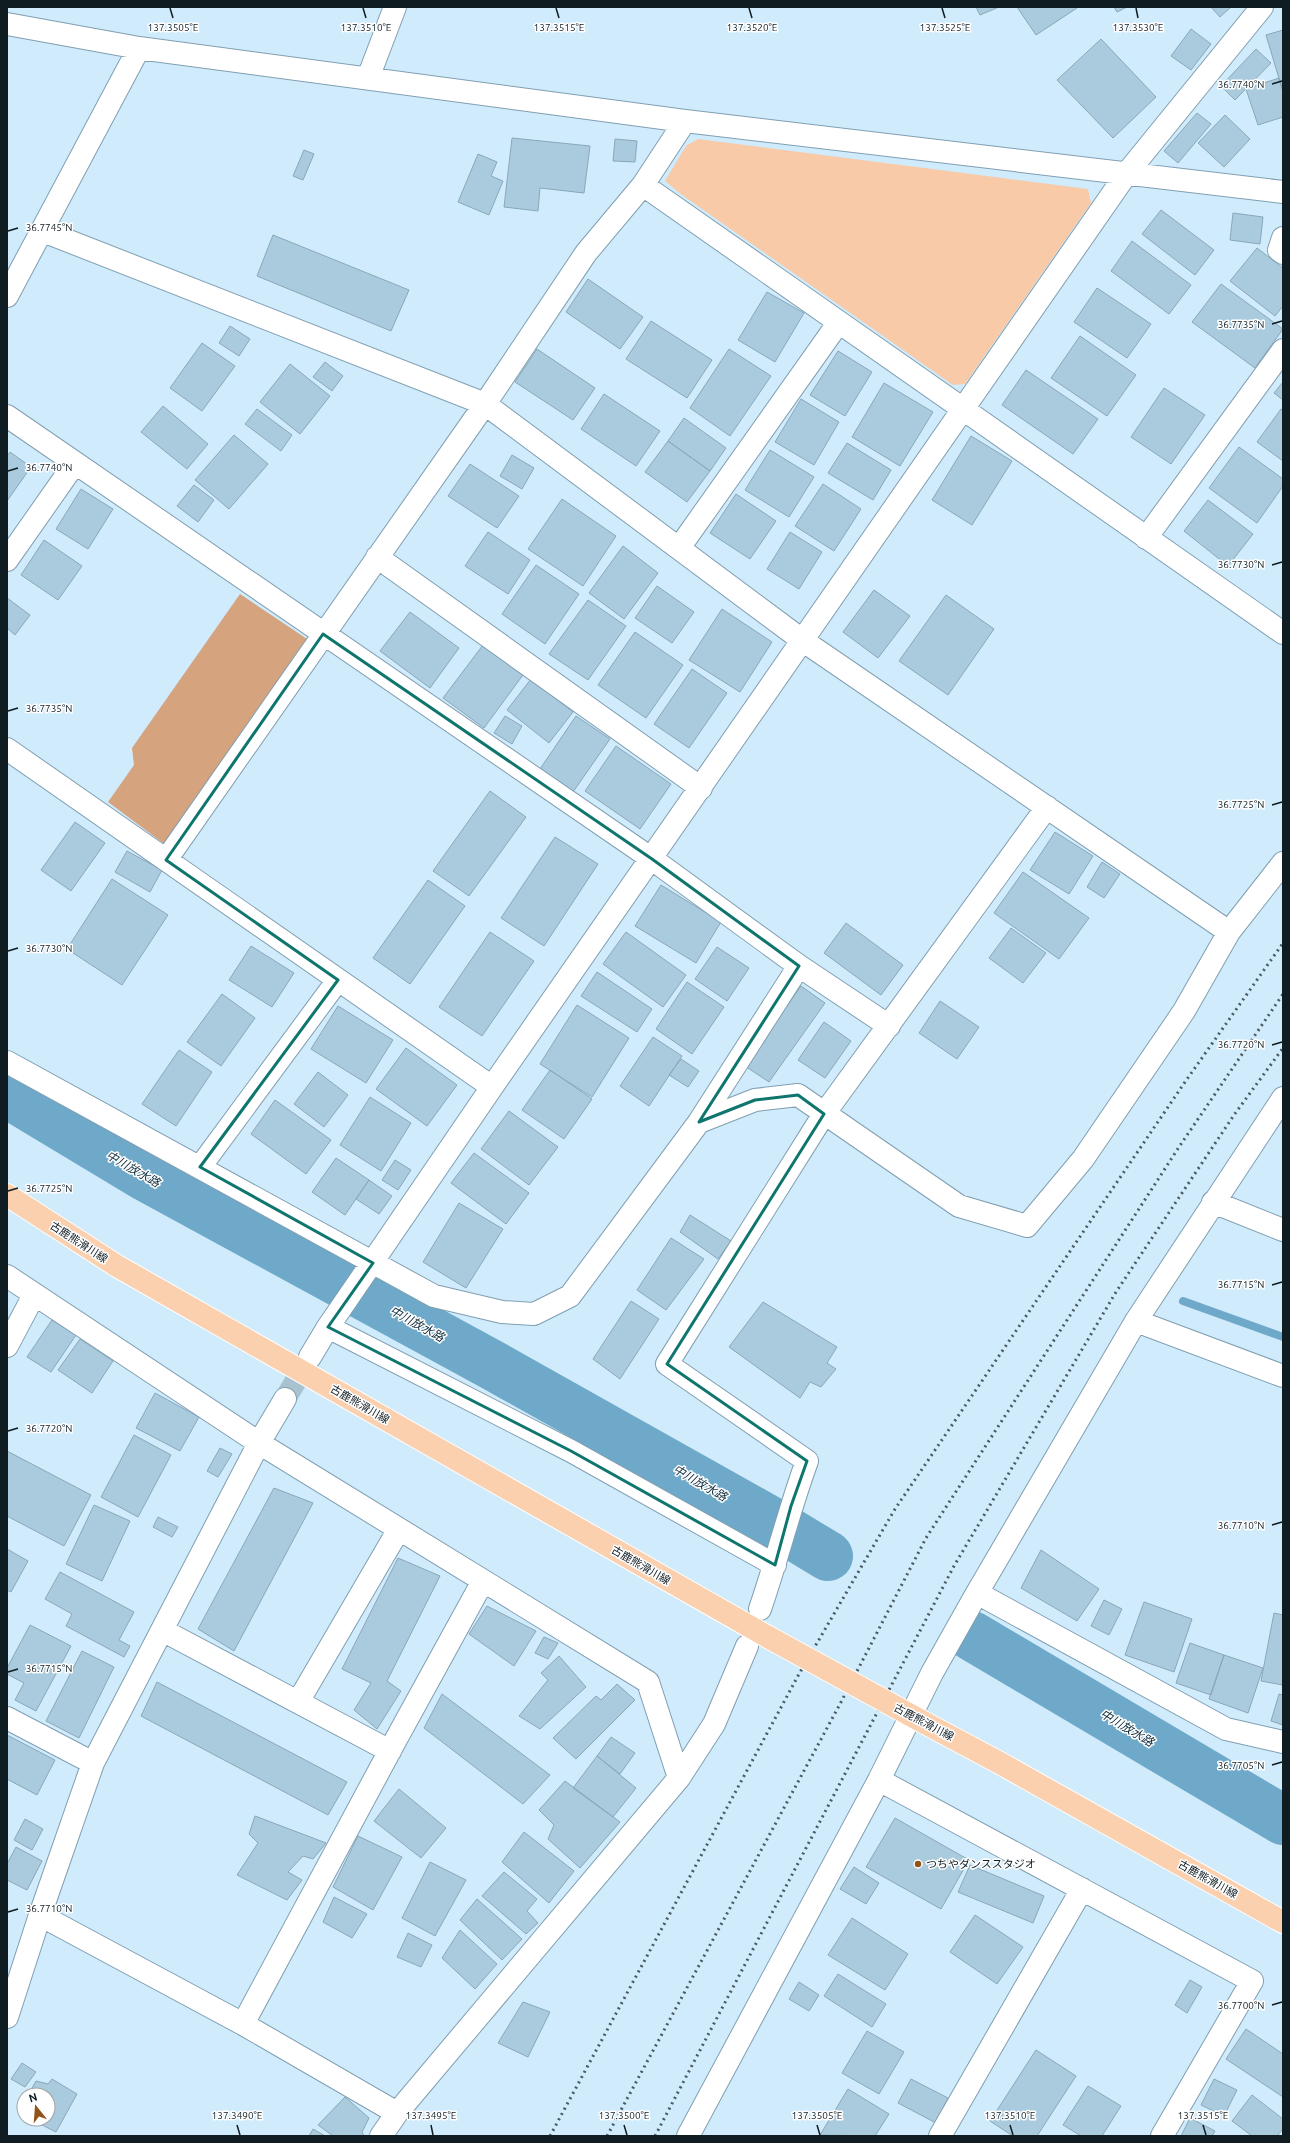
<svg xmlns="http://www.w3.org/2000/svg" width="1290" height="2143" font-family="Ubuntu,'Noto Sans JP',sans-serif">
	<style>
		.green { fill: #f8caa7 }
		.forest { fill: #d5a37e }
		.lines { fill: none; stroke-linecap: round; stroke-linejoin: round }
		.stream { stroke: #6ea9ca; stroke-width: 8 }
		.river { stroke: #6ea9ca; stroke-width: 50 }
		.building { fill: #aacbde; stroke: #88a8ba }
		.minor-tunnel { stroke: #a9c2d0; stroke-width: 22; stroke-dasharray: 22 11; stroke-linecap: butt }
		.minor-casing { stroke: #809fb2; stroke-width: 24 }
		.major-casing { stroke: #fff; stroke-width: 24 }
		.minor { stroke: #fff; stroke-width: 22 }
		.major { stroke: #fad0af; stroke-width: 22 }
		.rail { stroke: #4a5b64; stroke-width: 3; stroke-dasharray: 2 4; stroke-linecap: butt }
		.major-bridge-casing { stroke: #fff; stroke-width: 24; stroke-linecap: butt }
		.major-bridge { stroke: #fad0af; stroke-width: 22 }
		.marked { fill: none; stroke: #0f766e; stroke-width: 3; stroke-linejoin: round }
		.ticks { fill: none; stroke: #0f1c22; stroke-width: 1.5 }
		.poi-dot { fill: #925319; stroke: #fff; stroke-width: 1.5 }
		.labels { text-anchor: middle; stroke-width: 3; stroke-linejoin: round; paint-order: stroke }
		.street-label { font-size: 11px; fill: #0f1c22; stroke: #fff }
		.poi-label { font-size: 11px; fill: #0f1c22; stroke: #fff; text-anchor: start }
		.water-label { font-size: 12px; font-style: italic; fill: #102d3b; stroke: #fff }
		.ticks-label { font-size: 10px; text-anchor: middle; fill: #0f1c22; stroke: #fff; stroke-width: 3; stroke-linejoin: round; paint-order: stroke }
	</style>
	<rect width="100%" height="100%" fill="#d0ebfb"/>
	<path class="green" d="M698,139L1088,189L1091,203L965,384L953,385L682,195L665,181L686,146Z"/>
	<path class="forest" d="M240,594L307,639L167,846L108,802L134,765L132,748Z"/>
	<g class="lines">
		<path class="stream" d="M1183,1301L1283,1337"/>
		<path class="river" d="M7,1093L145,1176L494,1366L770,1521L828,1556
			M972,1636L1283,1820"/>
	</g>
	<path class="building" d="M976,7H999L980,15Z
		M1017,7H1077V8L1036,35Z
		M1114,7H1127L1117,12Z
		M1211,7H1231L1220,17Z
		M1191,29L1211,44L1191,70L1171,56Z
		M1283,30V92L1266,35Z
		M1101,39L1156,97L1113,138L1057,80Z
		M1256,49L1271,63L1235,100L1221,86Z
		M1279,78L1283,91V117L1258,125L1246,89Z
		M1197,113L1211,124L1178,163L1164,151Z
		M1225,115L1250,139L1224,167L1198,143Z
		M512,138L590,146L584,193L540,188L538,211L504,207Z
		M615,139L637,141L635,162L613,161Z
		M304,150L314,154L303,180L293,176Z
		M478,154L497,162L491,176L503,181L489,215L458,202Z
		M1161,210L1214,250L1195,275L1142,234Z
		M1233,213L1263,217L1260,244L1230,240Z
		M273,235L409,290L391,331L257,276Z
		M1132,241L1191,285L1169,314L1111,271Z
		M1257,248L1283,268V306L1275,316L1230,281Z
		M588,279L643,317L620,349L566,312Z
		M1221,284L1283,329L1255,368L1192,322Z
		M1097,288L1151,324L1127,358L1074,322Z
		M767,292L804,313L775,362L738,340Z
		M651,321L712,360L687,398L626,359Z
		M230,326L250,339L239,356L219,343Z
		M1080,336L1136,375L1107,416L1051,378Z
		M202,343L235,366L202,411L170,388Z
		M537,349L595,388L573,420L515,382Z
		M729,349L771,376L730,436L690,408Z
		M838,351L872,372L845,416L810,395Z
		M325,362L343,376L332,391L313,377Z
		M290,364L330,396L300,434L260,402Z
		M1026,370L1098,419L1073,454L1002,405Z
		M1283,382V400L1274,393Z
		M884,383L933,412L900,466L852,437Z
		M1164,388L1205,415L1171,464L1131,437Z
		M604,394L660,431L636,466L581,429Z
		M801,399L839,422L814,465L775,442Z
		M163,406L208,444L187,469L141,432Z
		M257,409L292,435L281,451L245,424Z
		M1281,409L1283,410V461L1257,442Z
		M684,418L726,448L710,471L668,441Z
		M234,435L268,464L229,509L195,480Z
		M971,436L1012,461L972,525L932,500Z
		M668,441L710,471L687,502L645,472Z
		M847,443L891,470L873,500L828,473Z
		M1239,447L1283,479V486L1257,523L1209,488Z
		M770,450L814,477L789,517L745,490Z
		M10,452L31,467L7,501V456Z
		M512,455L534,468L522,489L500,476Z
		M470,464L519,496L497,528L448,496Z
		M823,484L861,509L834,551L795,526Z
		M194,485L214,500L198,522L177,506Z
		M81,489L113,509L88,549L56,529Z
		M736,494L776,521L750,559L710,533Z
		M562,499L616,536L583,586L528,549Z
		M1208,500L1253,534L1228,566L1184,531Z
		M488,532L530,560L508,594L465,566Z
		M790,532L822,552L799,589L767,569Z
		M44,540L82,566L58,600L21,575Z
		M623,546L658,573L624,619L589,593Z
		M536,565L579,594L545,644L502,614Z
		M657,586L694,612L672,643L635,618Z
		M874,590L910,616L878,658L843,632Z
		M946,595L994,629L948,695L899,661Z
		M7,598L30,615L15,635L7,628Z
		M588,600L626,626L588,680L549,654Z
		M722,609L772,642L740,692L689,660Z
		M410,612L459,648L430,688L380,651Z
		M635,632L683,665L646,718L598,685Z
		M483,645L523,675L484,728L443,698Z
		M692,669L727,693L689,748L654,724Z
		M531,679L573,712L549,743L507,710Z
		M505,716L522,726L512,744L494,733Z
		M576,716L610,739L573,792L540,769Z
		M616,746L671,784L640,829L585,791Z
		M490,791L526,817L469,896L433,871Z
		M75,822L105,843L71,891L41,870Z
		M1055,832L1093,856L1069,894L1030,870Z
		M555,837L598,864L544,946L501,918Z
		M127,851L162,870L150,892L115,872Z
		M1102,862L1120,874L1104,898L1087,887Z
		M1023,872L1089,918L1059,959L994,913Z
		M112,879L168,915L122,985L67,949Z
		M428,880L465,906L410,984L373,958Z
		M661,885L721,922L696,963L635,926Z
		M846,923L903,965L881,995L824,953Z
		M1011,928L1046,953L1023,983L989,958Z
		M490,932L534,961L482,1036L439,1007Z
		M626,932L686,975L663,1007L603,964Z
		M251,946L294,973L272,1007L229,980Z
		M717,947L749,968L727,1001L695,979Z
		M597,972L652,1009L637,1032L581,996Z
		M687,982L724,1007L692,1054L656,1029Z
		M801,986L825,1003L769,1082L745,1066Z
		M222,994L255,1018L221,1066L187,1042Z
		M940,1001L979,1027L957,1059L919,1033Z
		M577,1005L629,1038L592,1097L540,1064Z
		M338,1006L393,1040L366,1083L311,1049Z
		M824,1022L851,1041L825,1078L798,1060Z
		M653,1037L682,1056L649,1106L620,1086Z
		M406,1048L457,1085L427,1126L376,1089Z
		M179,1050L212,1072L176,1126L142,1104Z
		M681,1059L699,1071L688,1087L669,1075Z
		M550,1070L592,1099L564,1139L522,1110Z
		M318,1072L348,1095L324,1127L294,1104Z
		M370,1097L411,1123L381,1171L340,1145Z
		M275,1100L331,1140L306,1174L251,1134Z
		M509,1111L558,1147L529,1185L481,1149Z
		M474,1153L529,1193L506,1224L451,1183Z
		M336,1158L369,1180L345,1215L312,1192Z
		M395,1160L411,1170L398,1190L382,1180Z
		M369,1180L392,1196L379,1214L356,1199Z
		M459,1203L503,1229L466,1288L423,1262Z
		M690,1215L731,1241L718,1259L680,1232Z
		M671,1238L704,1259L666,1310L637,1290Z
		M631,1301L659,1319L620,1379L593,1359Z
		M763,1302L837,1347L827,1363L836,1369L821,1387L810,1382L800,1398L729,1347Z
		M52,1320L76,1335L51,1372L27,1357Z
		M80,1339L113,1361L92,1393L58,1370Z
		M155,1393L199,1417L180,1451L136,1428Z
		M134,1435L171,1455L138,1517L101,1497Z
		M220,1448L232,1454L218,1477L207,1471Z
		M7,1451L91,1495L64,1546L7,1516Z
		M274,1488L313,1503L234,1651L198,1629Z
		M94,1505L130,1521L102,1581L66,1564Z
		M158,1517L178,1527L172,1537L153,1527Z
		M7,1549L28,1561L11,1592L7,1590Z
		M1041,1550L1099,1589L1077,1621L1021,1588Z
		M398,1558L440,1576L387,1681L401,1691L377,1729L354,1710L371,1683L342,1669Z
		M60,1572L134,1612L119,1640L130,1646L124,1657L66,1626L72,1614L45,1599Z
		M1104,1600L1122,1609L1109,1635L1091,1626Z
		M1144,1602L1192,1619L1174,1672L1125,1655Z
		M487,1606L536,1631L514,1666L469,1634Z
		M1274,1613L1283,1615V1685L1261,1681Z
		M30,1625L71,1646L36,1711L15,1700L24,1683L7,1674V1668Z
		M544,1637L558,1643L548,1659L535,1653Z
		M1190,1643L1224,1655L1211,1695L1176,1683Z
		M82,1651L114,1667L79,1738L46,1721Z
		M1224,1655L1263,1668L1248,1713L1209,1699Z
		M559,1656L586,1687L540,1729L519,1716L548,1680L541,1673Z
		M157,1682L347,1782L328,1815L141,1716Z
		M617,1684L635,1700L576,1759L553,1738L596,1696L601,1700Z
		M442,1694L550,1775L523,1804L424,1728Z
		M1279,1694L1283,1695V1725L1271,1721Z
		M7,1735L55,1760L37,1795L7,1779Z
		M611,1737L635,1753L620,1774L597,1756Z
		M597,1756L636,1788L613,1817L573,1788Z
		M565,1781L620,1822L580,1868L548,1839L554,1825L539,1810Z
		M399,1789L446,1828L421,1858L374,1821Z
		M255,1816L326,1843L313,1859L303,1856L288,1872L302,1880L287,1900L237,1875L258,1843L249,1834Z
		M895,1818L969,1860L941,1909L866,1867Z
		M25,1819L43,1829L32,1850L14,1840Z
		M524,1832L574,1871L549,1903L502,1862Z
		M358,1836L402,1857L373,1910L333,1887Z
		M16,1847L42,1861L27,1890L7,1880V1864Z
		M430,1862L466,1880L435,1936L402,1918Z
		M970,1865L1044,1896L1033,1923L958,1892Z
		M854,1867L879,1883L866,1904L840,1889Z
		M504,1872L537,1899L527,1911L538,1923L526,1934L482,1896Z
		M334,1897L367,1914L352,1938L323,1922Z
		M477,1899L522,1939L502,1960L460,1920Z
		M975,1915L1023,1947L997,1984L950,1952Z
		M852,1918L908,1954L885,1990L828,1955Z
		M460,1930L497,1964L475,1989L442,1958Z
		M408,1933L432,1945L421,1967L397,1957Z
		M838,1974L886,2004L872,2027L824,1996Z
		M1190,1980L1202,1987L1187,2013L1175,2005Z
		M799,1982L819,1995L809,2011L789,1999Z
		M523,2002L550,2012L528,2057L498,2043Z
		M1246,2029L1283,2054V2097L1226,2059Z
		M867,2031L904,2052L879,2094L842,2073Z
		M1036,2050L1076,2076L1037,2136H1013L990,2121Z
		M22,2063L36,2072L25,2087L11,2079Z
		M52,2079L77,2094L56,2132L30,2119H48V2095H28L36,2081L48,2084Z
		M911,2079L948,2098L936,2123L898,2103Z
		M1214,2079L1237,2090L1224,2116L1201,2105Z
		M1088,2086L1121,2106L1102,2136H1081L1063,2125Z
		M848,2089L889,2114L875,2136L820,2135Z
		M1252,2095L1283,2119V2129L1277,2136H1252L1232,2121Z
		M345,2097L369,2118L362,2132L364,2136H333L318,2125Z
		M24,2104V2116L19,2113Z
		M1190,2118L1215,2131L1212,2136H1181Z
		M313,2129L325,2136H309Z"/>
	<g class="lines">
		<path class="minor-tunnel" d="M285,1399L310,1357"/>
		<g class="minor-casing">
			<path id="minor" d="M7,24L139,48L685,121L1283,192
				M368,78L395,7
				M643,185L1283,633
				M43,231L485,404L802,640L1229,932
				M1283,238L1279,250L1283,253
				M7,296L139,48
				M7,416L652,859L799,966L889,1026
				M1146,538L1283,350
				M679,548L839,322
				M377,557L701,788
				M7,560L75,463
				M7,749L492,1087
				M166,860L485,404L586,253L643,185L685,121
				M7,1062L434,1296L502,1312L534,1314L570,1296L699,1122L755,1100L798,1095L959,1206L1027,1226L1083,1159L1184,1011L1229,932L1283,863
				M1283,1098L1136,1321L977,1593L1226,1729L1283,1742
				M699,1122L799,966
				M200,1167L338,980
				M1213,1202L1283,1230
				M7,1276L259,1443L648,1682L679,1778L397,2113L381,2136
				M1136,1321L1283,1376
				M328,1327L571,1451L775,1565
				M7,1346L34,1295
				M310,1357L328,1327L492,1087L1127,173L1262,7
				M760,1609C777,1560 789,1510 807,1461L667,1364L824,1114L1047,807
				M162,1630L390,1751
				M298,1702L399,1529
				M7,1718L93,1763
				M679,1778L714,1724L747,1646
				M879,1780L1252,1981L1162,2136
				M40,1915L243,2024L397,2113
				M7,2017L40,1915L93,1763L259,1443L285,1399
				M243,2024L394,1743L483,1581
				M688,2136L879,1780L932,1673L977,1593
				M940,2136L1082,1889"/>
		</g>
		<g class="major-casing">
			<path id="major" d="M7,1195L117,1266L768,1637
				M923,1722L998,1762L1283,1922"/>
		</g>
		<use href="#minor" class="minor"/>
		<use href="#major" class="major"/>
		<path class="rail" d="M550,2136L799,1674L895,1509L1185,1082L1283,943
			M607,2136L840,1704L926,1538L1179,1147L1283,994
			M655,2136L954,1566L1116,1292L1234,1115L1283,1048"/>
		<g class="major-bridge-casing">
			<path id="major-bridge" d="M768,1637L923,1722"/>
		</g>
		<use href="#major-bridge" class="major-bridge"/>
	</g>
	<path class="marked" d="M323,634L652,859L799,966L699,1122L755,1100L798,1095L824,1114L667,1364L807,1461L791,1506L775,1565L571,1451L328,1327L373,1263L200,1167L338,980L166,860Z"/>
	<path class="ticks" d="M170,8L173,18M363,8L366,18M556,8L559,18M749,8L752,18M942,8L945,18M1136,8L1138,18M1272,84L1282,81M8,231L18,228M1272,324L1282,321M8,471L18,468M1272,565L1282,562M8,711L18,708M1272,805L1282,802M8,951L18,948M1272,1045L1282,1042M8,1191L18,1188M1272,1285L1282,1282M8,1431L18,1428M1272,1525L1282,1522M8,1672L18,1669M1272,1765L1282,1762M8,1912L18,1909M1272,2005L1282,2002M237,2125L240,2135M431,2125L433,2135M624,2125L627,2135M817,2125L820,2135M1010,2125L1013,2135M1203,2125L1206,2135"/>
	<circle class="poi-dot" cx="918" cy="1864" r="4"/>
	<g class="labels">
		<g class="street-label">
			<text transform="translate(79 1242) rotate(33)" y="4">古鹿熊滑川線</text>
			<text transform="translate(360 1404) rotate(30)" y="4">古鹿熊滑川線</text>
			<text transform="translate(641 1565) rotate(30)" y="4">古鹿熊滑川線</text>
			<text transform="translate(924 1722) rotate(28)" y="4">古鹿熊滑川線</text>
			<text transform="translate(1208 1879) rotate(29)" y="4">古鹿熊滑川線</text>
		</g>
		<g class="poi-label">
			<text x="926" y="1868">つちやダンススタジオ</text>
		</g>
		<g class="water-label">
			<text transform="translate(133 1169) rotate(30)" y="4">中川放水路</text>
			<text transform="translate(417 1324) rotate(29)" y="4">中川放水路</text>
			<text transform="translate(700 1483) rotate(30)" y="4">中川放水路</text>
			<text transform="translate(1127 1728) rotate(31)" y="4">中川放水路</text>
		</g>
	</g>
	<g class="ticks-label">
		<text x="173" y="31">137.3505°E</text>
		<text x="366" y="31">137.3510°E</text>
		<text x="559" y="31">137.3515°E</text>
		<text x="752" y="31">137.3520°E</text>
		<text x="945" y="31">137.3525°E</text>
		<text x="1138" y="31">137.3530°E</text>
		<text x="1241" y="88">36.7740°N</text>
		<text x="49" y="231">36.7745°N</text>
		<text x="1241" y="328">36.7735°N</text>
		<text x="49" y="471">36.7740°N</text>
		<text x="1241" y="568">36.7730°N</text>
		<text x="49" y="712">36.7735°N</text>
		<text x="1241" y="808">36.7725°N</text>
		<text x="49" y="952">36.7730°N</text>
		<text x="1241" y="1048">36.7720°N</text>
		<text x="49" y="1192">36.7725°N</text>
		<text x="1241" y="1288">36.7715°N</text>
		<text x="49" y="1432">36.7720°N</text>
		<text x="1241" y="1529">36.7710°N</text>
		<text x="49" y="1672">36.7715°N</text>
		<text x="1241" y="1769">36.7705°N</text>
		<text x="49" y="1912">36.7710°N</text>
		<text x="1241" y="2009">36.7700°N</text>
		<text x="237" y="2119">137.3490°E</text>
		<text x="431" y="2119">137.3495°E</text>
		<text x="624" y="2119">137.3500°E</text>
		<text x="817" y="2119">137.3505°E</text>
		<text x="1010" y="2119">137.3510°E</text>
		<text x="1203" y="2119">137.3515°E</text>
	</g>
	<rect width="1290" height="2143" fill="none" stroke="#0f1c22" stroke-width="16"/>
	<g transform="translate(36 2107) rotate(343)"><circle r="19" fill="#ffffff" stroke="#9fa4a7"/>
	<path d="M0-3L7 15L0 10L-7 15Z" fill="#925319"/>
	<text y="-6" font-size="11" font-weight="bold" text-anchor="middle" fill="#0f1c22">N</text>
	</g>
</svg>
